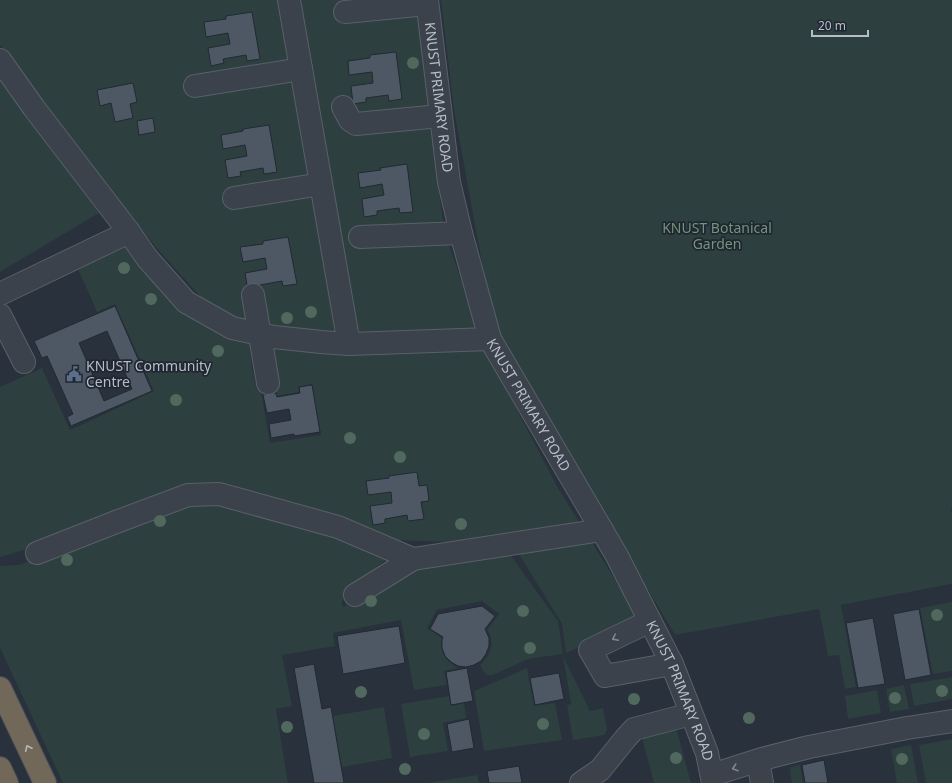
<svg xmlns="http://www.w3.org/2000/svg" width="952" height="783" font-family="'Noto Sans',sans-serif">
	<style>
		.green { fill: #2d3f3f }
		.building { fill: #4e5864; stroke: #222934; fill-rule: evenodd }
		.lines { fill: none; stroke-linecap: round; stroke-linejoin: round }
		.minor-casing { stroke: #59606a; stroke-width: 24 }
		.highway-casing { stroke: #464d57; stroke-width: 24 }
		.minor { stroke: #3b424c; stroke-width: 22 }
		.highway { stroke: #716859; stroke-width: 22 }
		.tree { fill: #51685e }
		.oneway { stroke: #808690 }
		.oneway2 { stroke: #b1b5bc }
		.labels { text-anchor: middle; stroke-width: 3.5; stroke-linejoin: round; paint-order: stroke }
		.street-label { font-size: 14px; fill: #b8bec7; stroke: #202732 }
		.park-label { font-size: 14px; fill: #72957a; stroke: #202732 }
		.poi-label { font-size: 14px; fill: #b8bec7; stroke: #202732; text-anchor: start }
	</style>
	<rect width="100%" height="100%" fill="#28313c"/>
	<path class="green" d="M0,0H282L338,334L317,336L249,322L216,311L200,296L160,252L51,118L0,45Z
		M294,0H416L427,96L444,230L473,315L495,368L558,488L641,621L626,626L566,653L562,624L507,535L450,542L395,540L224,486L200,483L180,487L38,546L0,557V387L42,368L70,430L154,391L115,304L97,312L78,269L132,244L249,340L252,367L256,387L261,391L270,443L321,435L312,384L298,387L299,392L277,396V392L274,393L265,342L349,353Z
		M441,0H952V508H951L952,514V583L951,584L841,605L856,687L845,689L839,655L828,656L819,609L675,635L495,334L454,110Z
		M0,78L99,213L0,272Z
		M213,502L319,530L392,556L352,585L342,602L343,607L393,575L419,568L509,553L558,621L563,654L528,659L493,675C484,676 484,672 480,665C487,658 493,649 491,639C491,636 489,632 487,630L499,614L482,601L437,610L427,628L442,638C439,653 446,661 458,668L444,671L447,685L414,690L401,620L333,633L335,646L282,655L292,706L276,709L288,783H63L0,648V566L19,565L169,508Z
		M952,602V671L933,674L920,608Z
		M563,656L590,711L603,708L607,730L605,734L604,735L573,740L567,705L571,704Z
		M527,668L534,706L555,703L562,740L484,751L474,691Z
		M952,677V699L914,706L910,684Z
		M904,685L909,709L890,712L886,689Z
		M877,690L881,713L848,719L845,696Z
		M449,696L451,706L464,703L466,718L443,723L448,751L410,757L401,704Z
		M384,707L392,758L342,767L333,716Z
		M675,724L691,783H654L641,734Z
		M952,739V783H926L919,745Z
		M911,745L918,783H897L891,749Z
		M800,765L803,783H792L790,771L791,767Z
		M477,775L479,783H427Z"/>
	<path class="building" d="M252,12L260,59L247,61L246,55L223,59L224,63L211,66L208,48L230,44L228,33L206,37L204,22L226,19V16Z
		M396,52L402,99L389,101L388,95L366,98V102L353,104L351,86L373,83L372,72L349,75L348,61L370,58V55Z
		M133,83L137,102L130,104L133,118L115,122L111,103L100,106L97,90Z
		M153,118L155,132L139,135L137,121Z
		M269,125L277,172L264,174L263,168L240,172L241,176L228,178L225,160L247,156L245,145L223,149L221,135L243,131V129Z
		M407,164L413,212L400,213L399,208L377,211V215L364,217L362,199L384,195L382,184L360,188L358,173L381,170L380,168Z
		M288,237L297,284L283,286L282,281L260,285L261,288L248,291L245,273L267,269L265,258L243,262L240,247L263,244V241Z
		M115,306L152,391L71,426L67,417L73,414L47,356L42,358L34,341ZM107,331L132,389L104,401L79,343Z
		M312,385L320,432L294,436V434L271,438L269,424L291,420L289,409L267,413L263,395L276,393L277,397L300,393L299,387Z
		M417,472L419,486L427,485L429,501L421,502L424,519L408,521L407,515L385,519V523L373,525L370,506L392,503L391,492L368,495L366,481L389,478V476Z
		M482,606L495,616L485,629L489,638V646L486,654L481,661L474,665L466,667L458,666L451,662L445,656L442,648V640L443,637L430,629L438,614Z
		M919,609L931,675L905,680L893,614Z
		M873,618L885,684L858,688L846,623Z
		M399,626L405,663L343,674L337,636Z
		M314,664L322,709L331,707L344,783H314L294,668Z
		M467,668L473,701L451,705L446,672Z
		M559,673L564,699L535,705L530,678Z
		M469,719L474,748L452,752L447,724Z
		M824,760L828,783H805L802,765Z
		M519,766L522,783H489L487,771Z"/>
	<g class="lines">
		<g class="minor-casing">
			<g id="minor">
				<path d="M289,0L349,344"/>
				<path id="s1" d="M427,0L449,182L461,233L490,339L617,556L650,621L672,664L707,753L713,783"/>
				<path d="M345,12L427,4"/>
				<path d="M0,60L34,108L129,232L147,258L186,302L232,328L274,337L321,342L349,344L490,339"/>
				<path d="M195,86L301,69"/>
				<path d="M343,107L350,120L356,124L440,116"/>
				<path d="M234,198L321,184"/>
				<path d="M360,237L461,233"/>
				<path d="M0,294L129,232"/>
				<path d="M253,295L268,383"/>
				<path d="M0,315L24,362"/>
				<path d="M37,553L116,522L188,495L219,494L338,527L413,559"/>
				<path d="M355,595L413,559L602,530"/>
				<path d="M650,621L590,650L605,676L672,664"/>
				<path d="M758,761L762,783"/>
				<path d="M712,775L762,759L809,747L907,728L952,721"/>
				<path d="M581,783L600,770L625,739L634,729L691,714"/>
			</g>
		</g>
		<g class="highway-casing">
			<path id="highway" d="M0,688L45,783
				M0,768L7,783"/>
		</g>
		<use href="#minor" class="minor"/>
		<use href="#highway" class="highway"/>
	</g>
	<g class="tree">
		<circle cx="413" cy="63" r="6"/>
		<circle cx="124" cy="268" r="6"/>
		<circle cx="151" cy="299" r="6"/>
		<circle cx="311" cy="312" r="6"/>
		<circle cx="287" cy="318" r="6"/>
		<circle cx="218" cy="351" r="6"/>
		<circle cx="176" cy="400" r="6"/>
		<circle cx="350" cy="438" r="6"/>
		<circle cx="400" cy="457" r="6"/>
		<circle cx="160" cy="521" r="6"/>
		<circle cx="461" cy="524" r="6"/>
		<circle cx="67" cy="560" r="6"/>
		<circle cx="371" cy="601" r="6"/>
		<circle cx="523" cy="611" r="6"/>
		<circle cx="937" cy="615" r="6"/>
		<circle cx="530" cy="648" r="6"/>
		<circle cx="942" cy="691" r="6"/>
		<circle cx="361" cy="692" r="6"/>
		<circle cx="895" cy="698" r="6"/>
		<circle cx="634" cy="699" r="6"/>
		<circle cx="749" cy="718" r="6"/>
		<circle cx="543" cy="724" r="6"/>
		<circle cx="287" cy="727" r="6"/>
		<circle cx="424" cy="734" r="6"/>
		<circle cx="676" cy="758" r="6"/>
		<circle cx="902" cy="759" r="6"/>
		<circle cx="405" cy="769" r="6"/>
	</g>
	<defs><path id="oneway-chevron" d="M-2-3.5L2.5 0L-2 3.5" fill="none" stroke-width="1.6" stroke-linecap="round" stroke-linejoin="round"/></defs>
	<g class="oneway">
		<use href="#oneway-chevron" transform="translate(615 638) rotate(154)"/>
		<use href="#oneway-chevron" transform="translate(735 768) rotate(162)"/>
	</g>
	<use class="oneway2" href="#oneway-chevron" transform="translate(28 748) rotate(-115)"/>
	<defs>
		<g id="civic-bare" transform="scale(1.2)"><path d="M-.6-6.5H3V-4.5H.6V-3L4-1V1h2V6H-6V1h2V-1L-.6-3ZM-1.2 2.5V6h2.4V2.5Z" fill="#5c6f8a" stroke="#202732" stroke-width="2.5" paint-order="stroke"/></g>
	</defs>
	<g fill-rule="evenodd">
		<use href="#civic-bare" x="74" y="374"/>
	</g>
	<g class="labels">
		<g class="street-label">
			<text dy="5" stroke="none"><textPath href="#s1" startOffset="98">KNUST PRIMARY ROAD</textPath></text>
			<text dy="5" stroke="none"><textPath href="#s1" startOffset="422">KNUST PRIMARY ROAD</textPath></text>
			<text dy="5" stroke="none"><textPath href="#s1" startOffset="746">KNUST PRIMARY ROAD</textPath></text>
		</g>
		<g class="park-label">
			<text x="717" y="233">KNUST Botanical<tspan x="717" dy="16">Garden</tspan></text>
		</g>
		<g class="poi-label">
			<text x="86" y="371">KNUST Community<tspan x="86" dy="16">Centre</tspan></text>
		</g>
	</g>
	<path d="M812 30v6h56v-6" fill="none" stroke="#b8bec7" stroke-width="2"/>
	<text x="818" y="30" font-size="12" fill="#b8bec7" stroke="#202732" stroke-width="3" paint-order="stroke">20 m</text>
</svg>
